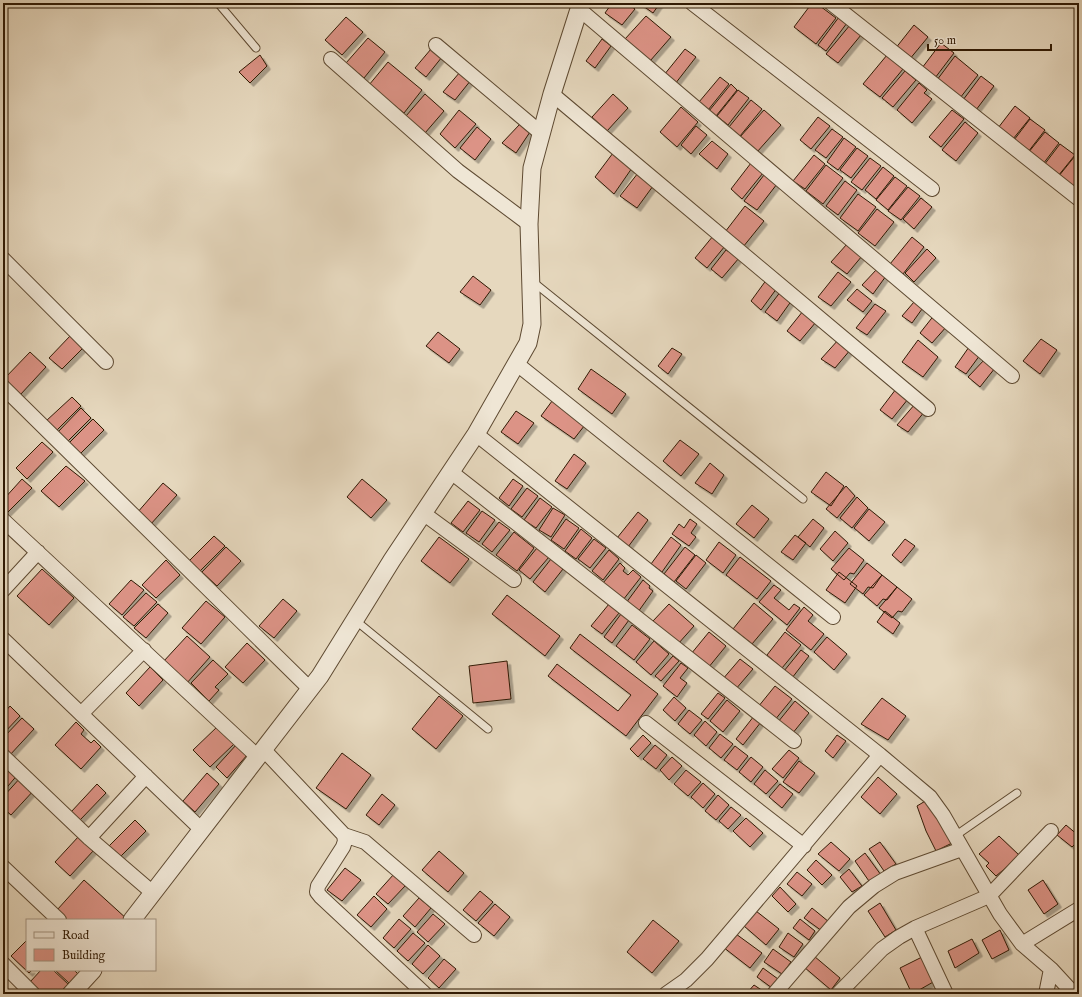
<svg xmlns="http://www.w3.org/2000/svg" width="1082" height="997" font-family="'IM FELL English',serif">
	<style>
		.building { fill: #dc9386; stroke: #301a04; filter: url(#shadow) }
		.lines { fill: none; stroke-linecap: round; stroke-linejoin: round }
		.service-casing { stroke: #5e4a32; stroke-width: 9 }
		.minor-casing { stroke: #5e4a32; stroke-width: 16 }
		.tertiary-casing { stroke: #5e4a32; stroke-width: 19 }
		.service { stroke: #efe6d5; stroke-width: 7 }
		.minor { stroke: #efe6d5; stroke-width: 14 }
		.tertiary { stroke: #efe6d5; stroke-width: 17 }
	</style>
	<defs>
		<filter id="shadow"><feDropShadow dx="3.5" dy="3.5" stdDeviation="0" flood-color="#0004"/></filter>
	</defs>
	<rect width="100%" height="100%" fill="#e6d8be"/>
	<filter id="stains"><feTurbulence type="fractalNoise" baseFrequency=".005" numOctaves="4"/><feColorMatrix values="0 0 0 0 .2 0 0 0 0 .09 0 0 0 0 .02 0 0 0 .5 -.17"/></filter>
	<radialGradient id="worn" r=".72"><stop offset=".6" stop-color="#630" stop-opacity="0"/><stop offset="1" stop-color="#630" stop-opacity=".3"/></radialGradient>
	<path class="building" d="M612,3H627L635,9L622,25L605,13Z
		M639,3H660L653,13Z
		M812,3H816L836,18L816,44L794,27Z
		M646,16L671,37L650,61L625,39Z
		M346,17L363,32L342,55L325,40Z
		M839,17L847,23L826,51L818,45Z
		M850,25L861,35L838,63L826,54Z
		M914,25L928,37L909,60L895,49Z
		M368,38L385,52L364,78L346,63Z
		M602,39L611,46L595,68L586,61Z
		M941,43L954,53L935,78L922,68Z
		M431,49L442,57L426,77L415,68Z
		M685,49L696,57L675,84L664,75Z
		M260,55L267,66L250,83L239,72Z
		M887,55L903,69L880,97L863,84Z
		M955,56L978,75L960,98L937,80Z
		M388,62L422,90L404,113L369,85Z
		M905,71L916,80L893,107L882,98Z
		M460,72L471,80L455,100L443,92Z
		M981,76L994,86L976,110L963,100Z
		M720,77L729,84L708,110L699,102Z
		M919,83L927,90L924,93L932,99L912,123L897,110Z
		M731,84L737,90L716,116L709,111Z
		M738,90L749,98L728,125L717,116Z
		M425,94L444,111L425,133L406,116Z
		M613,94L628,108L607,131L592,117Z
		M751,100L762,109L740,136L729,127Z
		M1015,106L1030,118L1013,139L998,128Z
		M681,107L698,122L677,147L660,132Z
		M459,110L476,124L455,148L440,134Z
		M764,110L781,125L757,152L740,137Z
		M952,110L964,119L941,147L929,137Z
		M818,117L830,126L811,149L800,140Z
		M1030,119L1045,130L1028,152L1014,140Z
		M965,122L978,133L956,161L942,150Z
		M520,124L530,132L516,153L502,143Z
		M696,126L707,135L691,154L681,145Z
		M477,127L491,139L475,160L460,148Z
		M832,129L843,137L826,158L815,150Z
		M1045,132L1059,143L1043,164L1028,153Z
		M844,138L856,147L838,170L827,162Z
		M712,141L728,154L717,169L699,154Z
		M1060,144L1075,155L1058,176L1044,165Z
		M857,148L868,156L851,178L840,170Z
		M613,153L632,168L614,194L595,177Z
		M814,155L825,164L805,189L793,181Z
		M1075,156L1079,159V181L1073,189L1058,177Z
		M870,158L881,166L862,190L851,182Z
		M751,163L763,173L742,199L731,189Z
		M826,165L843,178L823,204L806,191Z
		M883,167L894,176L876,199L865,190Z
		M638,173L653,186L637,208L620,196Z
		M764,175L777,184L757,210L744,201Z
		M895,177L907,186L888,210L876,200Z
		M845,181L857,190L838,215L826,206Z
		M1079,181V194L1073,189Z
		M908,187L920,196L901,220L888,211Z
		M858,194L876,207L858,231L840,218Z
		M921,198L932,207L914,229L903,219Z
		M745,206L764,221L743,247L725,232Z
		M877,209L894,222L875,246L858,233Z
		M713,236L725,246L707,268L695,258Z
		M912,237L924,247L903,274L890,264Z
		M847,244L862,256L847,274L831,262Z
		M927,249L936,258L914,282L905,273Z
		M726,250L739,258L722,278L711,269Z
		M877,269L886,276L873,294L862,285Z
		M838,272L851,282L831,306L818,297Z
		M473,276L491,290L480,305L460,292Z
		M767,279L777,288L761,310L751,301Z
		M857,289L872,301L863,312L847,300Z
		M781,291L792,300L777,321L765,312Z
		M914,302L922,309L912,323L902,316Z
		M875,304L886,311L867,335L856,328Z
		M803,311L816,322L800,341L787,331Z
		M935,314L947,326L932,343L920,333Z
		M438,332L460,349L449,363L426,346Z
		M71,335L84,347L62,369L49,358Z
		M839,339L851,349L835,368L821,359Z
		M1041,339L1057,350L1040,374L1023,361Z
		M918,340L938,357L923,377L902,362Z
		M969,347L980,355L966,374L955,367Z
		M672,348L682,354L668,374L658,366Z
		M30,352L46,367L20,395L3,380Z
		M985,359L995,368L980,387L968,377Z
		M591,369L626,394L612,414L578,389Z
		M896,389L908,399L892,419L880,410Z
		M72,397L81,406L56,431L46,421Z
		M555,397L588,421L574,439L541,416Z
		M915,404L925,411L908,432L897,425Z
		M81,408L91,418L67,442L57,433Z
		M516,411L534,423L518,444L501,432Z
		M93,419L104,430L80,454L68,444Z
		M680,440L699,454L681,476L663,461Z
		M42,442L53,452L27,479L16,468Z
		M574,454L586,463L567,489L555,481Z
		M710,463L724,475L712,494L695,483Z
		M66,466L85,481L59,507L41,491Z
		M826,472L844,486L831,506L811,492Z
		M22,479L32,488L7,513L3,509V500Z
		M362,479L387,500L371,518L347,497Z
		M513,479L523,486L509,506L499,498Z
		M163,483L177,495L150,525L137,513Z
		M846,486L855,496L837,518L826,509Z
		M527,488L538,496L522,517L511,509Z
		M857,497L868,508L852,528L840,518Z
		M540,498L552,507L536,528L524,520Z
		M468,501L480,510L463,532L451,523Z
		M752,505L769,519L754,538L736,524Z
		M553,508L565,515L551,537L539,530Z
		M869,509L885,522L869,541L854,528Z
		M482,511L495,520L479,542L466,533Z
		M638,512L648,520L628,547L617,538Z
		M566,519L579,528L564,549L551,540Z
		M690,519L697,524L691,533L696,537L689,546L672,534L679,524L684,528Z
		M813,519L824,528L810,547L798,537Z
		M499,522L510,530L492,552L482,544Z
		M581,529L592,538L576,559L565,551Z
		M835,531L848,543L833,561L820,549Z
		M514,532L534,548L517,571L496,555Z
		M795,535L806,543L793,560L781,552Z
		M214,536L225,546L199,572L188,562Z
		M439,537L469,559L450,583L421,561Z
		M671,537L681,545L662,572L651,564Z
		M594,539L606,548L590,568L578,559Z
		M905,539L915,546L901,563L892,555Z
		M719,542L736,555L723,573L706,560Z
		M226,547L241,561L217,586L202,572Z
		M685,547L695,555L674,582L664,574Z
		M537,548L549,557L530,579L519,570Z
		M849,548L864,560L854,574L850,573L844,580L831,569Z
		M609,550L619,559L603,580L592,571Z
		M696,555L706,563L686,589L676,581Z
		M740,557L771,581L757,599L726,575Z
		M551,559L563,569L545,592L533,582Z
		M166,560L180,575L156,598L142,585Z
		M620,563L625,568L623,571L628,575L633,570L641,577L623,600L603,583Z
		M867,563L882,575L873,588L868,587L863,594L850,584Z
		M42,569L74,598L49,625L17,596Z
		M839,572L857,586L845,603L826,590Z
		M882,575L897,587L887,600L883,599L877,606L864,595Z
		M131,580L144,590L122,615L109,604Z
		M643,580L650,586L649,588L653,591L638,612L626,603Z
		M774,585L781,590L774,598L789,610L794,604L800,608L787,625L759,602Z
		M897,587L912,599L902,612L898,611L892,618L879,608Z
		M146,593L157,602L134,626L123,617Z
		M507,595L560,636L545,656L492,614Z
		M283,599L297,611L274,638L259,626Z
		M206,601L225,617L201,644L182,628Z
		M754,603L773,619L752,644L733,629Z
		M158,604L168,613L146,638L134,628Z
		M609,604L619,613L602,634L591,626Z
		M669,604L694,626L678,644L653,621Z
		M804,607L813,615L808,621L824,634L811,650L786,630Z
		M885,611L900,623L893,634L877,622Z
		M621,614L629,620L612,643L604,637Z
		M632,625L650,639L634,660L616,646Z
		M709,632L726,646L708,668L691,654Z
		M785,632L801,645L782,668L767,655Z
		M580,634L658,694L626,736L548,676L557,664L618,711L631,695L570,648Z
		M187,636L210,657L186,684L163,662Z
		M827,637L847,654L834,670L814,652Z
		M654,641L669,654L651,675L636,662Z
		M247,643L265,660L243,683L225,667Z
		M801,650L809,656L792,678L784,671Z
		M673,656L679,661L661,681L655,676Z
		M740,659L753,669L735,690L722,680Z
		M213,660L228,674L215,687L219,690L209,701L191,683Z
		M507,661L511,699L473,703L469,666Z
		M681,663L688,668L680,678L687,683L677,697L663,686Z
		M150,667L163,680L139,706L126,693Z
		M775,686L792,699L774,721L758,707Z
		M718,693L725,698L708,719L701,714Z
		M439,696L463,716L436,749L412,729Z
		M674,697L686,708L675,721L663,710Z
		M882,698L906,716L888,740L861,724Z
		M727,700L740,711L723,732L710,721Z
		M795,701L809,713L792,734L778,722Z
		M10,706L20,716L3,734V714Z
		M689,710L702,720L690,734L678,724Z
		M754,716L761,722L743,745L736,739Z
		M22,718L34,729L9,756L3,750V738Z
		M705,721L717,732L706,746L694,735Z
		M76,722L84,730L81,734L91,743L94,740L101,747L81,769L55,745Z
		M218,726L234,744L210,767L193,750Z
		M720,734L733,744L721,758L709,748Z
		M643,735L651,743L638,757L630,749Z
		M837,735L846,741L833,758L825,751Z
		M237,744L248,754L227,778L216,767Z
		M655,745L667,755L656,769L643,759Z
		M735,746L748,756L737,770L724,760Z
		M789,750L799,758L783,778L772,769Z
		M342,753L371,775L346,809L316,788Z
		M672,757L682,766L669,780L660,770Z
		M751,757L763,767L751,782L739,772Z
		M799,761L815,773L799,793L783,782Z
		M3,763L19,773L3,792Z
		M686,770L701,782L688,796L674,784Z
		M765,770L778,781L766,794L754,784Z
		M207,773L219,784L195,812L183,801Z
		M21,777L35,789L11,815L3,808V797Z
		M878,777L897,794L880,814L861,797Z
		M703,783L715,794L703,808L691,797Z
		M97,784L106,793L80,820L71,812Z
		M780,784L793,794L782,808L769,797Z
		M382,794L395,805L379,825L366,815Z
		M718,795L729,805L716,820L705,811Z
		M927,800L954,842L936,851L926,831L917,806Z
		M731,807L741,815L728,829L719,821Z
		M746,818L763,833L750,847L733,831Z
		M135,820L146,831L120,857L109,846Z
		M1066,825L1079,836V840L1072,847L1057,835Z
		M79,836L94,850L70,876L55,862Z
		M999,836L1020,856L996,876L986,866L989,863L979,854Z
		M831,842L850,859L839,871L818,854Z
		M880,842L896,864L884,871L869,849Z
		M439,851L464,873L448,892L422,870Z
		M865,853L881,875L871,884L855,861Z
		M816,860L832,875L822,885L807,870Z
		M345,868L361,880L342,901L327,890Z
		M849,869L862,886L852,892L840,877Z
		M797,872L812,884L802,896L787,884Z
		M394,874L406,885L388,904L376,894Z
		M84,880L128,920H68L57,910Z
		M1043,880L1058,904L1044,914L1028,890Z
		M780,887L796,904L788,912L772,896Z
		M480,891L493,902L476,921L463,910Z
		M374,896L387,909L371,927L357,915Z
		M419,898L431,908L415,927L403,916Z
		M880,903L896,930L885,937L868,911Z
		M495,904L510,917L494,936L478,923Z
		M812,908L829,922L822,931L804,918Z
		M756,911L779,929L766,945L744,926Z
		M433,914L445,924L428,942L417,932Z
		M399,919L411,929L394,948L383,938Z
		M800,919L815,931L809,940L793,928Z
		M653,920L679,941L652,973L627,952Z
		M1000,930L1009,950L992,959L982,940Z
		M413,933L425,943L408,961L397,951Z
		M788,933L803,944L794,957L779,947Z
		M736,934L762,953L750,968L723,947Z
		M972,939L979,953L955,968L948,951Z
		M27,940V970H32L29,973L11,956Z
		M428,945L440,956L423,974L412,964Z
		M773,949L791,962L782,974L764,962Z
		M814,956L840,978L831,990L804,967Z
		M924,956L935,981L912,994L900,968Z
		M444,959L456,969L439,988L428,978Z
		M763,968L778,979L772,988L757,977Z
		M41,970H53L68,984L59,994H43L30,982Z
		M55,970H74L78,974L69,983Z
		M754,985L766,993L765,994H746Z"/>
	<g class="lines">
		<g class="service-casing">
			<path id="service" d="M218,3L256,48
				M532,281L803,499
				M355,620L488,729
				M955,836L1017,793"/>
		</g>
		<g class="minor-casing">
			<path id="minor" d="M692,3L932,189
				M831,3L1079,199
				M579,9L1012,376
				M436,45L542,134
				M331,59L458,171L529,224
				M552,94L928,409
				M3,259L106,362
				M517,364L833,617
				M3,387L310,689
				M476,434L880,755L930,797L943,815L1000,914L1022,944L1051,969L1074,994
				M451,472L794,741
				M423,513L514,580
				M3,520L258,757
				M3,590L38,552
				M3,639L202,830
				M81,714L144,650
				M646,723L804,846
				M264,750L344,835L345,841L343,847L318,886L317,892L321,897L425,994
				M3,756L89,838L153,893
				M344,835L365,842L474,935
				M89,838L146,776
				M3,867L59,920
				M915,928L946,994
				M1022,944L1079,909
				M3,964L33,994
				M666,994L686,980L707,959L880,755
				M774,994L849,907L874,886L895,873L962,849
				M838,994L882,949L899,937L915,928L989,896L1051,831
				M1046,994L1051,969"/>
		</g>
		<g class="tertiary-casing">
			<path id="tertiary" d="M132,920L320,676L392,560L476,434L528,343L532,324L529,224L532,168L552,94L581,3
				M71,994L93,970"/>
		</g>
		<use href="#service" class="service"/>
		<use href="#minor" class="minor"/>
		<use href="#tertiary" class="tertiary"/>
	</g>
	<rect width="1082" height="997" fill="none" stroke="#e6d8be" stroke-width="16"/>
	<rect x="4" y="4" width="1074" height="989" fill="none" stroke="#301a04" stroke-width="2"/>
	<rect x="8" y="8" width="1066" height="981" fill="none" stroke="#301a04"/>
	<rect x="26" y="919" width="130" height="52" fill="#efe6d5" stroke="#a39481"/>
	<rect x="34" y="932" width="20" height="6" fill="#efe6d5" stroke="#a39481"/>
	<text x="62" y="939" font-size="12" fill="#301a04">Road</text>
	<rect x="34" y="949" width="20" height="12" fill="#dc9386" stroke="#a39481"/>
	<text x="62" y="959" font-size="12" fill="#301a04">Building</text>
	<path d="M928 44v6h123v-6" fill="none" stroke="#301a04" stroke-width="2"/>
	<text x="934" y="44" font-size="12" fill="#301a04" stroke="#efe6d5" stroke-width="3" paint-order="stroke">50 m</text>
	<rect width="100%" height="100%" filter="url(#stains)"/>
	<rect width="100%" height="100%" fill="url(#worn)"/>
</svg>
